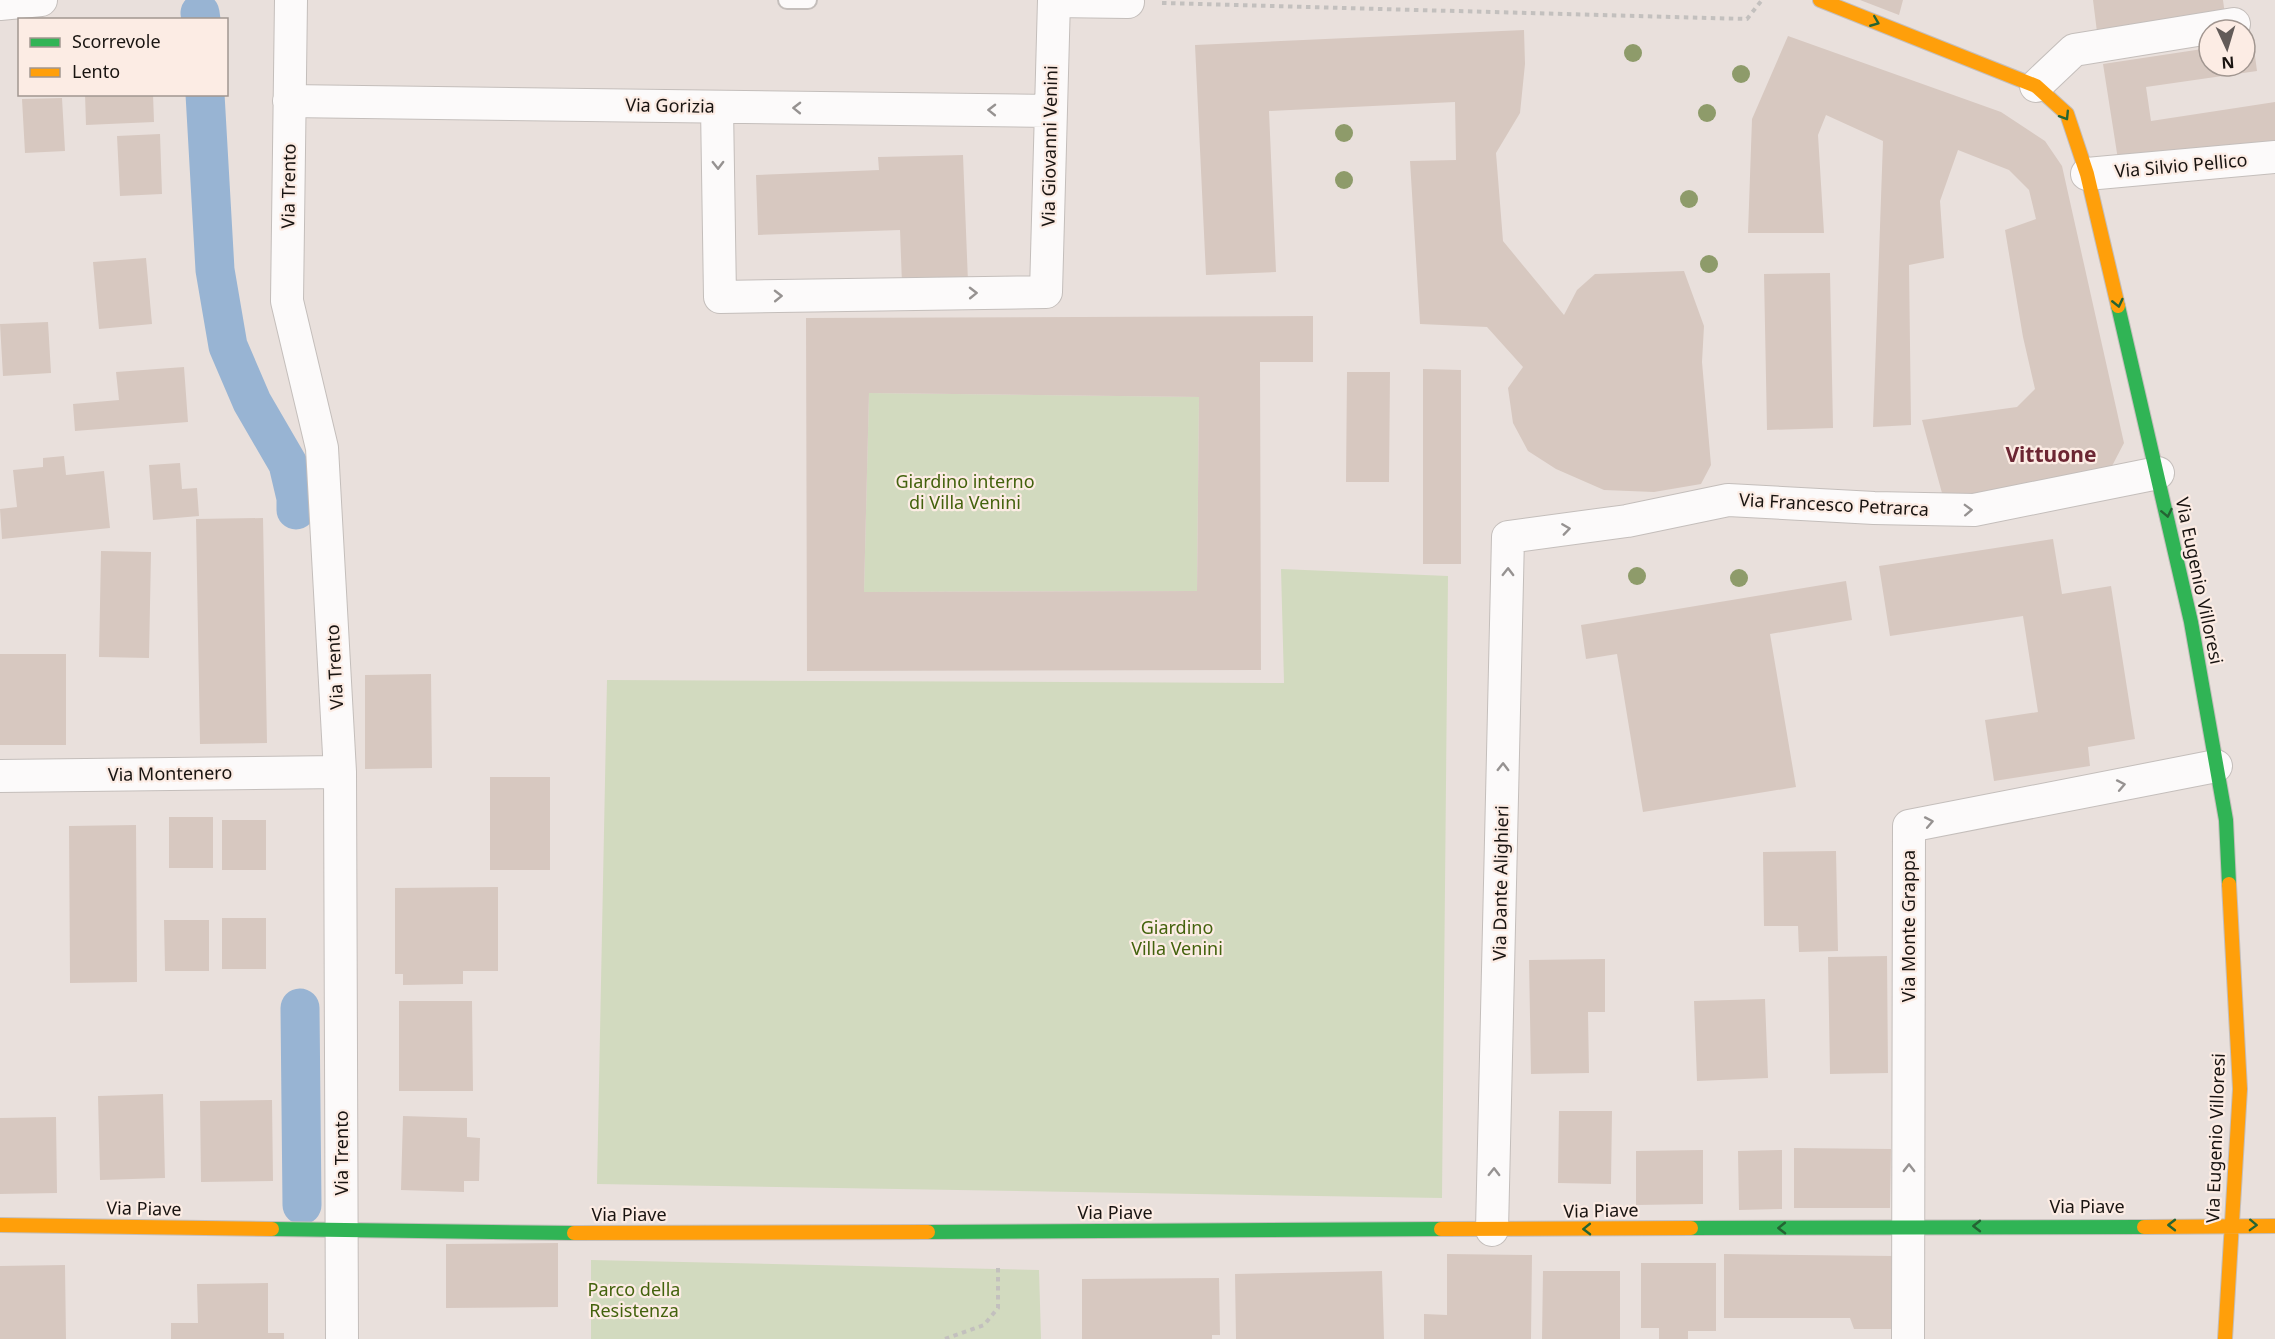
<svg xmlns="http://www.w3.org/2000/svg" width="2275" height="1339" font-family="'Noto Sans',sans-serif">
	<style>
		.green { fill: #d2dabf }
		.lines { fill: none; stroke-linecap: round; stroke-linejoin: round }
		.canal { stroke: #98b4d3; stroke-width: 39 }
		.building { fill: #d7c8c0; fill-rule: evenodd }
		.lane-casing { stroke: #c4bebb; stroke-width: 20 }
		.street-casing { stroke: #c4bebb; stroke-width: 34 }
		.fast-casing { stroke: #c4bebb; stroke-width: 16 }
		.slow-casing { stroke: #c4bebb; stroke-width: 16 }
		.path { stroke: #c3c0be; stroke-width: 4; stroke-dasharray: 4.5 4.5; stroke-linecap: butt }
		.lane { stroke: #fcfafa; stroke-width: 16 }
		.street { stroke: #fcfafa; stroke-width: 32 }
		.fast { stroke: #30b455; stroke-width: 14 }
		.slow { stroke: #ff9f0a; stroke-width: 14 }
		.tree { fill: #8e9b6a }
		.oneway { stroke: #246433 }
		.oneway2 { stroke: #969291 }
		.labels { text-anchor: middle; stroke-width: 4.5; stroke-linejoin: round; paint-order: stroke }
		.street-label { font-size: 18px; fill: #191411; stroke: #fcece4 }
		.park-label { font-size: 18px; fill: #43620d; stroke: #fcece4 }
		.quarter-label { font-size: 21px; font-weight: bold; fill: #6c2633; stroke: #fcece4 }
	</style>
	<rect width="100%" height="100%" fill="#e9e0dc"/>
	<path class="green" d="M869,393L1199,397L1197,591L864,592Z
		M1281,569L1448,576L1442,1198L597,1184L607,680L1284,683Z
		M591,1260L1039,1270L1041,1339H591Z"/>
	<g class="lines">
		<path class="canal" d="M200,13L201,20
			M205,94L215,270L228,346L252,402L288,464L296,498V510
			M300,1008L302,1205"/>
	</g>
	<path class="building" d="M1860,0H1903L1899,15Z
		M2093,0H2223L2226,23L2098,40Z
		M1524,30L1525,64L1520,113L1496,153L1503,241L1564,315L1577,290L1595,274L1684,271L1704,326L1702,362L1711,465L1701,484L1654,492L1604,490L1556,469L1528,451L1513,423L1508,388L1523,367L1487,327L1420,324L1410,161L1456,160L1455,102L1269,111L1276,272L1206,275L1195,45Z
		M1788,36L2001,112L2045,141L2062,166L2124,443L2112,466L1945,504L1922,420L2017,407L2035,389L2023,337L2005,230L2036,219L2029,190L2009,170L1958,150L1940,201L1944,258L1909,265L1911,425L1873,427L1883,141L1826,115L1818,135L1824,233H1748L1752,119Z
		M2253,41L2257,71L2146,87L2151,121L2275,102V143L2119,166L2103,64L2209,48V66H2245V43Z
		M85,94H153L154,122L86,125Z
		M62,98L65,151L25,153L22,99Z
		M160,134L162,194L120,196L117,136Z
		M963,155L968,282L902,284L900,230L758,235L756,175L879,170L878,157Z
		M146,258L152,324L99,329L93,262Z
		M1830,273L1833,428L1767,430L1764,274Z
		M1313,316V362H1260L1261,670L807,671L806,318ZM869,393L1199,397L1197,591L864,592Z
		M48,322L51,373L3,376L0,324Z
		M184,367L188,422L75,431L73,404L119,400L116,372Z
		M1423,369L1461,370V564H1423Z
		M1347,372H1390L1389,482H1346Z
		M64,456L66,475L104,471L110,528L2,539L0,509L17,507L13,470L43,467V458Z
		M180,463L182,489L197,488L199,516L153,520L149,465Z
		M263,518L267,743L200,744L196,519Z
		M2053,539L2062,594L2111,586L2135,739L2088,747L2090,766L1994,781L1985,720L2038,712L2023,616L1890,636L1879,566Z
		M101,551L151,552L149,658L99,657Z
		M1846,581L1852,620L1770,634L1796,787L1643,812L1617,654L1586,659L1581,625Z
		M0,654H66V745H0Z
		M431,674L432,768L365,769V675Z
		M490,777H550V870H490Z
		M169,817H213V868H169Z
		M222,820H266V870H222Z
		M136,825L137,982L70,983L69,826Z
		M1836,851L1838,951L1799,952L1798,926H1764L1763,852Z
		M498,887V971H463V984L403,985V974H395V888Z
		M222,918H266V969H222Z
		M164,920H209V971H165Z
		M1887,956L1888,1073L1830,1074L1828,957Z
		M1605,959V1012H1588L1589,1073L1531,1074L1529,960Z
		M1765,999L1768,1078L1697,1081L1694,1001Z
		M399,1001H472L473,1091H399Z
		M163,1094L165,1178L100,1180L98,1096Z
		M272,1100L273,1181L201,1182L200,1101Z
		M1559,1111H1612L1611,1184L1558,1183Z
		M403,1116L467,1118V1137L480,1138L479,1181H464V1192L401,1190Z
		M56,1117L57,1193L0,1194V1118Z
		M1794,1148L1891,1149L1890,1208H1794Z
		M1703,1150V1204L1636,1205V1151Z
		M1782,1150V1209L1739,1210L1738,1151Z
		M558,1243V1307L446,1308V1244Z
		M1447,1254L1532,1255L1531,1339H1424V1314L1447,1315Z
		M1724,1254L1893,1256L1892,1329H1854L1850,1318H1724Z
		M1641,1263H1716V1331H1688V1339H1659V1328H1641Z
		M65,1265L66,1339H0V1266Z
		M1382,1271L1384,1339H1236L1235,1274Z
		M1543,1271H1620V1339H1542Z
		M1219,1278L1220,1335H1212V1339H1082V1279Z
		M268,1283V1333H284V1339H171V1323H198L197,1284Z"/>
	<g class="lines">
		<g class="lane-casing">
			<path id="lane" d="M787,0H808"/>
		</g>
		<g class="street-casing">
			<path id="street" d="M291,0L287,301L322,448L340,772L342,1339
				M1054,1L1128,2
				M0,4L41,0
				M2036,86L2074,50L2234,24
				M289,101L1050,111
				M717,107L720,297L1046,292L1054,0
				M2087,174L2275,157
				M0,776L340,772
				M1492,1230L1508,537L1627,521L1728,500L1874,508L1974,510L2158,473
				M1908,1339L1909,826L2216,766"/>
		</g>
		<g class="fast-casing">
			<path id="fast" d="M2118,306L2191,622L2226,820L2229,884
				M1691,1228L2144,1227
				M272,1229L574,1233
				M928,1232L1441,1229"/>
		</g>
		<g class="slow-casing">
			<path id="slow" d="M1820,0L2036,86L2067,114L2087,174L2118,306
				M0,1225L272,1229
				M2144,1227L2275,1226
				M1441,1229L1691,1228
				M574,1233L928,1232
				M2225,1339L2240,1089L2229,884"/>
		</g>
		<path class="path" d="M1162,3L1747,19L1762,0
			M945,1339L984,1325L998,1308V1267"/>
		<use href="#lane" class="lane"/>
		<use href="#street" class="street"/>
		<use href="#fast" class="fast"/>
		<use href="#slow" class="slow"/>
	</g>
	<g class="tree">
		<circle cx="1633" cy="53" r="9"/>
		<circle cx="1741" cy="74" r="9"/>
		<circle cx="1707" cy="113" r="9"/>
		<circle cx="1344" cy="133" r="9"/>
		<circle cx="1344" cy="180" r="9"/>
		<circle cx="1689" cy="199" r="9"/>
		<circle cx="1709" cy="264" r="9"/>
		<circle cx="1637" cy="576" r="9"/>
		<circle cx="1739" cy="578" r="9"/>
	</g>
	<defs><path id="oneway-chevron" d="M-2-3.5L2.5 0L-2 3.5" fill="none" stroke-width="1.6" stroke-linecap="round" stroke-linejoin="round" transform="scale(1.5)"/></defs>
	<g class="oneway">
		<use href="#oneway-chevron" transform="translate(1875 22) rotate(22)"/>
		<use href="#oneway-chevron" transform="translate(2065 116) rotate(58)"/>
		<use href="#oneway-chevron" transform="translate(2118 303) rotate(77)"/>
		<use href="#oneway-chevron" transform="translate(2167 513) rotate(78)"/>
		<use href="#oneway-chevron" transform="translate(2172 1225) rotate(180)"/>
		<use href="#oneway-chevron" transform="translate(2253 1225) rotate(2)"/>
		<use href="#oneway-chevron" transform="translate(1977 1226) rotate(180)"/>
		<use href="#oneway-chevron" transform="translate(1782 1228) rotate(179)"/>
		<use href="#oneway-chevron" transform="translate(1587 1229) rotate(179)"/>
	</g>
	<g class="oneway2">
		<use href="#oneway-chevron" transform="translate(797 108) rotate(-179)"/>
		<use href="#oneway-chevron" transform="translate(992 110) rotate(-179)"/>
		<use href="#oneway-chevron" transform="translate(718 165) rotate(89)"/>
		<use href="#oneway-chevron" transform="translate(973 293) rotate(-1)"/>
		<use href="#oneway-chevron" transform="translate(778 296) rotate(-1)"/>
		<use href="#oneway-chevron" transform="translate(1968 510) rotate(-2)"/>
		<use href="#oneway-chevron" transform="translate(1566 529) rotate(-8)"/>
		<use href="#oneway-chevron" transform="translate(1508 572) rotate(-89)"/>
		<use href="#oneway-chevron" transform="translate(1503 767) rotate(-89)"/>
		<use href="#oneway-chevron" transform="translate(2121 785) rotate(-11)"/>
		<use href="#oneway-chevron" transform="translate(1929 822) rotate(-11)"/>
		<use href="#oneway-chevron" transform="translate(1909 1168) rotate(-90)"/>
		<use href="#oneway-chevron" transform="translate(1494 1172) rotate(-89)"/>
	</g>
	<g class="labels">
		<g class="street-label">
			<text transform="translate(670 106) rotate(1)" y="6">Via Gorizia</text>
			<text transform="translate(1050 146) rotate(-89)" y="6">Via Giovanni Venini</text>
			<text transform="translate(2181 166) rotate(-5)" y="6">Via Silvio Pellico</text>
			<text transform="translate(289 186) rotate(-89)" y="6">Via Trento</text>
			<text transform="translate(1834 505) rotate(3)" y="6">Via Francesco Petrarca</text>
			<text transform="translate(2199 581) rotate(78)" y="6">Via Eugenio Villoresi</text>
			<text transform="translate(335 667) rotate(-93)" y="6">Via Trento</text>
			<text transform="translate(170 774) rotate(-1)" y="6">Via Montenero</text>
			<text transform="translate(1501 883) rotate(-89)" y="6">Via Dante Alighieri</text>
			<text transform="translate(1909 926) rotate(-90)" y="6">Via Monte Grappa</text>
			<text transform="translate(2216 1138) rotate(-88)" y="6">Via Eugenio Villoresi</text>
			<text transform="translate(342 1153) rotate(-90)" y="6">Via Trento</text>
			<text x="2087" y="1213">Via Piave</text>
			<text transform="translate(144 1209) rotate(1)" y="6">Via Piave</text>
			<text transform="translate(1601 1211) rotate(-1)" y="6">Via Piave</text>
			<text x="1115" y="1219">Via Piave</text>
			<text x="629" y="1221">Via Piave</text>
		</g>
		<g class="park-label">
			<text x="965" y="488">Giardino interno<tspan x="965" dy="21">di Villa Venini</tspan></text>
			<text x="1177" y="934">Giardino<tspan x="1177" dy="21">Villa Venini</tspan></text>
			<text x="634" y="1296">Parco della<tspan x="634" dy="21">Resistenza</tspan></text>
		</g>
		<g class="quarter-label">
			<text x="2051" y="462">Vittuone</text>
		</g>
	</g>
	<rect x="18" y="18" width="210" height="78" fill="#fcece4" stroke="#a19690" stroke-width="1.5"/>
	<rect x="30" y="38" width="30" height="9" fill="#30b455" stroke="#a19690" stroke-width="1.5"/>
	<text x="72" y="48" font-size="18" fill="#191411">Scorrevole</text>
	<rect x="30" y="68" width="30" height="9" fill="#ff9f0a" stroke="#a19690" stroke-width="1.5"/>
	<text x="72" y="78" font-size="18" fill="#191411">Lento</text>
	<g transform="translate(2227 48) rotate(176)"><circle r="28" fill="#fcece4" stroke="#a19690" stroke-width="1.5"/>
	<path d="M0-4.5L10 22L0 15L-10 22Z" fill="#625b58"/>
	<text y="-9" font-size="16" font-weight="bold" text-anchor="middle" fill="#191411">N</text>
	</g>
</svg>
